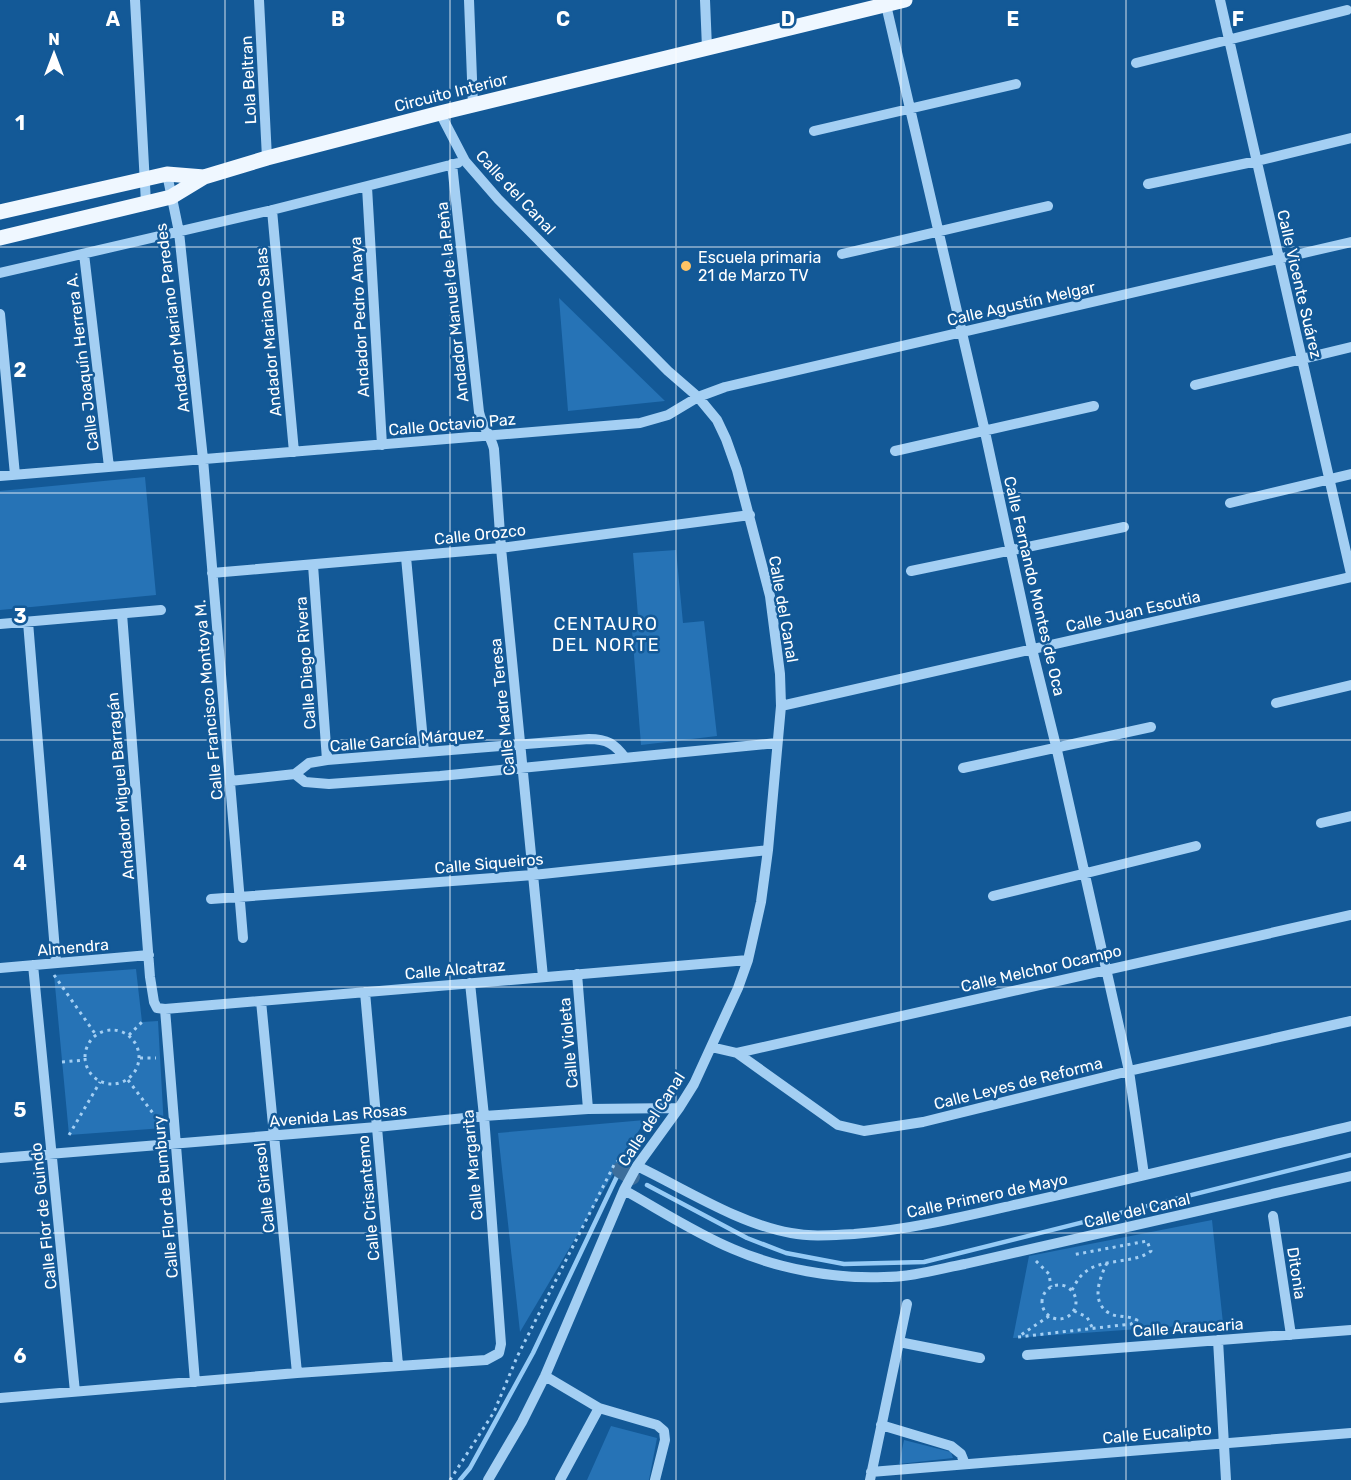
<svg xmlns="http://www.w3.org/2000/svg" width="1351" height="1480" font-family="Rubik,sans-serif">
	<style>
		.green { fill: #2673b6 }
		.lines { fill: none; stroke-linecap: round; stroke-linejoin: round }
		.stream { stroke: #96cbf6; stroke-width: 4.5 }
		.canal { stroke: #3d6e9b; stroke-width: 16 }
		.path { stroke: #a4cff3; stroke-width: 3; stroke-dasharray: 3 4.5; stroke-linecap: butt }
		.minor { stroke: #a4cff3; stroke-width: 10 }
		.major { stroke: #eff7ff; stroke-width: 15 }
		.grid { fill: none; stroke: #fff; stroke-width: 1.5; stroke-opacity: 0.55 }
		.poi-dot { fill: #ffc465; stroke: #135997; stroke-width: 2 }
		.labels { text-anchor: middle; stroke-width: 5; stroke-linejoin: round; paint-order: stroke }
		.street-label { font-size: 16px; fill: #fff; stroke: #135997 }
		.poi-label { font-size: 16px; fill: #fff; stroke: #135997; text-anchor: start }
		.neighbourhood-label { font-size: 18px; letter-spacing: 1.5px; fill: #fff; stroke: #135997 }
		.grid-label { font-size: 20px; text-anchor: middle; font-weight: bold; fill: #fff; stroke: #135997; stroke-width: 5; stroke-linejoin: round; paint-order: stroke }
	</style>
	<rect width="100%" height="100%" fill="#135997"/>
	<path class="green" d="M559,298L665,401L568,411Z
		M145,477L156,595L0,610V491Z
		M676,550L683,623L704,621L717,736L641,745L632,630L639,629L633,553Z
		M136,969L142,1022L158,1021L164,1128L69,1135L54,975Z
		M645,1120L520,1332L498,1133Z
		M1212,1220L1223,1323L1013,1338L1029,1256Z
		M611,1426L657,1438L649,1480H587Z
		M904,1440L951,1452L953,1458L899,1464Z"/>
	<g class="lines">
		<path class="stream" d="M647,1185L747,1238L786,1253L844,1264L924,1262L1351,1155
			M460,1480L470,1468L533,1353L620,1170"/>
		<path class="canal" d="M620,1170L632,1177"/>
		<path class="path" d="M54,975L96,1035
			M85 1057a27 27 0 1 1 54 0a27 27 0 1 1-54 0Z
			M129,1035L142,1022
			M140,1058H156
			M62,1062L85,1060
			M128,1080L161,1124
			M69,1135L100,1082
			M1036,1261L1049,1274L1051,1287
			M1042 1302a17 17 0 1 1 34 0a17 17 0 1 1-34 0Z
			M1072,1290C1075,1285 1078,1278 1083,1274C1100,1257 1133,1265 1151,1251L1147,1241L1072,1255
			M1074,1311L1087,1317L1093,1329
			M1049,1316L1018,1337L1131,1324L1137,1320C1128,1315 1117,1318 1109,1313C1090,1302 1100,1277 1107,1263
			M450,1480L494,1412L517,1357L615,1163L630,1152"/>
		<path class="minor" d="M135,0L146,203
			M259,0L267,158
			M469,0L473,105
			M705,0L707,48
			M1220,0L1351,574
			M886,5L985,432L1032,649L1056,746L1129,1071L1144,1175
			M1136,63L1347,10
			M440,113L465,161L498,199L668,371L698,397L717,420L726,439L737,470L770,596L780,674L781,706L768,850L761,902L748,960L738,988L694,1084L679,1108L637,1166L624,1190L545,1376L522,1422L488,1480
			M814,131L1016,84
			M452,164L479,412C482,426 491,436 494,449L501,548L543,977
			M167,174L179,232L203,459L243,938
			M1148,184L1257,161L1351,138
			M367,187L382,445
			M272,210L294,452
			M84,254L109,467
			M842,254L1048,206
			M0,273L272,210L458,163
			M0,314L15,475
			M1195,385L1351,347
			M895,451L1094,406
			M0,476L640,423L668,415L698,397L725,387L1351,242
			M1230,503L1351,474
			M406,557L424,752
			M313,565L327,760
			M911,571L1124,527
			M212,573L501,548L750,515
			M122,614L150,977L154,1002L157,1008L165,1009L748,960
			M28,622L56,963
			M0,624L161,610
			M1276,703L1351,685
			M781,706L1351,577
			M963,768L1151,727
			M295,774L305,782L329,784L440,776L777,743
			M230,781L295,774L309,763L327,760L589,739C607,739 615,744 625,758
			M1321,823L1351,816
			M993,896L1196,846
			M211,899L533,875L768,850
			M33,965L75,1392
			M0,968L149,955
			M577,974L588,1109
			M365,992L398,1365
			M261,1001L297,1373
			M165,1009L195,1382
			M711,1047L737,1053L838,1125L864,1131L923,1122L1129,1071L1351,1021
			M737,1053L1351,915
			M0,1158L377,1127L484,1116L588,1109L679,1108
			M637,1166C685,1189 739,1224 791,1233C812,1237 832,1235 854,1234C907,1230 958,1218 1010,1206C1124,1181 1238,1153 1351,1126
			M624,1190C660,1210 695,1233 733,1249C779,1269 834,1279 884,1277C912,1277 939,1269 965,1264L1351,1176
			M1273,1216L1291,1335
			M1218,1340L1226,1480
			M899,1342L980,1358
			M1027,1355L1351,1330
			M545,1376L599,1408
			M0,1398L297,1373L486,1360L499,1353L501,1344L484,1116L470,983
			M881,1425L951,1446L961,1454L965,1464
			M871,1472L1351,1433
			M560,1480L599,1408L657,1425L664,1431L665,1440L655,1480
			M870,1480L907,1304"/>
		<path class="major" d="M0,212L167,174L204,177
			M0,238L171,197L204,177L267,158L440,113L905,0"/>
	</g>
	<path class="grid" d="M225,0V1480M450,0V1480M676,0V1480M901,0V1480M1126,0V1480M0,247H1351M0,493H1351M0,740H1351M0,987H1351M0,1233H1351"/>
	<circle class="poi-dot" cx="686" cy="266" r="6"/>
	<g class="labels">
		<g class="street-label">
			<text transform="translate(248 80) rotate(-93)" y="6">Lola Beltran</text>
			<text transform="translate(451 92) rotate(-14)" y="6">Circuito Interior</text>
			<text transform="translate(516 192) rotate(47)" y="6">Calle del Canal</text>
			<text transform="translate(1300 284) rotate(77)" y="6">Calle Vicente Suárez</text>
			<text transform="translate(452 302) rotate(-96)" y="6">Andador Manuel de la Peña</text>
			<text transform="translate(1021 303) rotate(-13)" y="6">Calle Agustín Melgar</text>
			<text transform="translate(359 317) rotate(-93)" y="6">Andador Pedro Anaya</text>
			<text transform="translate(172 318) rotate(-97)" y="6">Andador Mariano Paredes</text>
			<text transform="translate(268 332) rotate(-95)" y="6">Andador Mariano Salas</text>
			<text transform="translate(82 362) rotate(-97)" y="6">Calle Joaquín Herrera A.</text>
			<text transform="translate(452 424) rotate(-5)" y="6">Calle Octavio Paz</text>
			<text transform="translate(480 534) rotate(-6)" y="6">Calle Orozco</text>
			<text transform="translate(1035 586) rotate(77)" y="6">Calle Fernando Montes de Oca</text>
			<text transform="translate(784 609) rotate(80)" y="6">Calle del Canal</text>
			<text transform="translate(1133 611) rotate(-13)" y="6">Calle Juan Escutia</text>
			<text transform="translate(305 663) rotate(-94)" y="6">Calle Diego Rivera</text>
			<text transform="translate(208 700) rotate(-95)" y="6">Calle Francisco Montoya M.</text>
			<text transform="translate(502 707) rotate(-96)" y="6">Calle Madre Teresa</text>
			<text transform="translate(407 739) rotate(-5)" y="6">Calle García Márquez</text>
			<text transform="translate(120 786) rotate(-95)" y="6">Andador Miguel Barragán</text>
			<text transform="translate(489 863) rotate(-5)" y="6">Calle Siqueiros</text>
			<text transform="translate(73 947) rotate(-5)" y="6">Almendra</text>
			<text transform="translate(1041 968) rotate(-13)" y="6">Calle Melchor Ocampo</text>
			<text transform="translate(455 969) rotate(-5)" y="6">Calle Alcatraz</text>
			<text transform="translate(568 1043) rotate(-95)" y="6">Calle Violeta</text>
			<text transform="translate(1018 1083) rotate(-14)" y="6">Calle Leyes de Reforma</text>
			<text transform="translate(338 1115) rotate(-5)" y="6">Avenida Las Rosas</text>
			<text transform="translate(651 1119) rotate(-57)" y="6">Calle del Canal</text>
			<text transform="translate(472 1165) rotate(-95)" y="6">Calle Margarita</text>
			<text transform="translate(264 1188) rotate(-96)" y="6">Calle Girasol</text>
			<text transform="translate(987 1195) rotate(-12)" y="6">Calle Primero de Mayo</text>
			<text transform="translate(165 1197) rotate(-95)" y="6">Calle Flor de Bumbury</text>
			<text transform="translate(368 1198) rotate(-95)" y="6">Calle Crisantemo</text>
			<text transform="translate(1137 1210) rotate(-13)" y="6">Calle del Canal</text>
			<text transform="translate(43 1216) rotate(-96)" y="6">Calle Flor de Guindo</text>
			<text transform="translate(1297 1273) rotate(81)" y="6">Ditonia</text>
			<text transform="translate(1188 1327) rotate(-4)" y="6">Calle Araucaria</text>
			<text transform="translate(1157 1433) rotate(-5)" y="6">Calle Eucalipto</text>
		</g>
		<g class="poi-label">
			<text x="698" y="263">Escuela primaria<tspan x="698" dy="18">21 de Marzo TV</tspan></text>
		</g>
		<g class="neighbourhood-label">
			<text x="606" y="630">CENTAURO<tspan x="606" dy="21">DEL NORTE</tspan></text>
		</g>
	</g>
	<g class="grid-label">
		<text x="113" y="26">A</text>
		<text x="338" y="26">B</text>
		<text x="563" y="26">C</text>
		<text x="788" y="26">D</text>
		<text x="1013" y="26">E</text>
		<text x="1238" y="26">F</text>
		<text x="20" y="130">1</text>
		<text x="20" y="377">2</text>
		<text x="20" y="623">3</text>
		<text x="20" y="870">4</text>
		<text x="20" y="1117">5</text>
		<text x="20" y="1363">6</text>
	</g>
	<g transform="translate(54 54)" stroke="#135997" stroke-width="4.5" paint-order="stroke">
	<path d="M0-4.5L10 22L0 15L-10 22Z" fill="#ffffff"/>
	<text y="-9" font-size="16" font-weight="bold" text-anchor="middle" fill="#ffffff">N</text>
	</g>
</svg>
